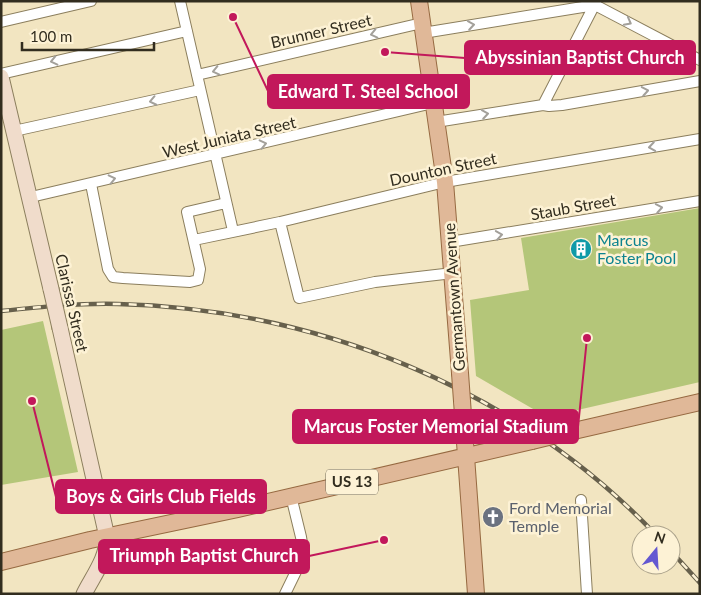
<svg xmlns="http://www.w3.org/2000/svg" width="701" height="595" font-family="Lato,sans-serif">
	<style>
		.green { fill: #b4c679 }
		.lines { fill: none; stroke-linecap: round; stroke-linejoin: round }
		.street-casing { stroke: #8b7e5d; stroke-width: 12 }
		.secondary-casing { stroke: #8b7e5d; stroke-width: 17 }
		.primary-casing { stroke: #966941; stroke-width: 18 }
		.street { stroke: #fff; stroke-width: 10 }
		.secondary { stroke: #f0dccb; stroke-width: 15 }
		.primary { stroke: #e0b898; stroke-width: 16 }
		.rail-casing { stroke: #67604c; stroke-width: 4.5 }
		.rail { stroke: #fdf2d5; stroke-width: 2.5; stroke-dasharray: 8; stroke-linecap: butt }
		.secondary-bridge-casing { stroke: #8b7e5d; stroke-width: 17; stroke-linecap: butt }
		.primary-bridge-casing { stroke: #966941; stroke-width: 18; stroke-linecap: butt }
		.secondary-bridge { stroke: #f0dccb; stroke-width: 15 }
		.primary-bridge { stroke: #e0b898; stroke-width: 16 }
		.oneway { stroke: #a3a09a }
		.labels { text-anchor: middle; stroke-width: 5; stroke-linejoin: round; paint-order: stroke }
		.shield { fill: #fdf2d5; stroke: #6f6856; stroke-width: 1 }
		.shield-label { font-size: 15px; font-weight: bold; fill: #322d1f }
		.street-label { font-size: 16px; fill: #322d1f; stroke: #fdf2d5 }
		.culture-label { font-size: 16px; fill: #0d838f; stroke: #fdf2d5; text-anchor: start }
		.worship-label { font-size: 16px; fill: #5b616d; stroke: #fdf2d5; text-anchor: start }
		.leader { fill: none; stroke: #c2185b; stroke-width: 2 }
		.callout-dot { fill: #c2185b; stroke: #fdf2d5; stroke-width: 2 }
		.callout { fill: #c2185b; stroke: #c2185b; stroke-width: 2 }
		.callout-label { font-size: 18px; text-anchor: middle; font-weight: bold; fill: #fff }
	</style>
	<rect width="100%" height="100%" fill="#f2e5c1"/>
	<path class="green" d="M700,208V382L547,417L476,376L470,300L529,290L521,238Z
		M43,321L78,472L1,485V330Z"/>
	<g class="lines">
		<g class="street-casing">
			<path id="street" d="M180,1L233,231
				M1,22L91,1
				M423,33L595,5L700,60
				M1,74L187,31
				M197,75L422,23
				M543,105L596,2
				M436,122L543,105L549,106L562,105L700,81
				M14,131L200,90
				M91,184L108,269L113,277L123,278L190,282L198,280L200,269L187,212L226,203
				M31,197L433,103
				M280,222L299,298L375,282L453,273
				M194,240L280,222L445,182L700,139
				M450,242L700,201
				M581,500L587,594
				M285,594L304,555L301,537L291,496"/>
		</g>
		<g class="secondary-casing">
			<path id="secondary" d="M1,77L51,289
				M60,328L107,537C108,557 93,576 84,594"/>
		</g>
		<g class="primary-casing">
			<path id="primary" d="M419,1L445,182L460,373
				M462,401L476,594
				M565,433L700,402
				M1,562L90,540L238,509L532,441"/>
		</g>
		<use href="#street" class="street"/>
		<use href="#secondary" class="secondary"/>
		<use href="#primary" class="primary"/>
		<g class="rail-casing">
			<path id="rail" d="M1,311C40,307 79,303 118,304C317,309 518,389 656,535
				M671,551L700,583"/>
		</g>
		<use href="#rail" class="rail"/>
		<g class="secondary-bridge-casing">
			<path id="secondary-bridge" d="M51,289L60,328"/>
		</g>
		<g class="primary-bridge-casing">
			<path id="primary-bridge" d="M460,373L462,401
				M532,441L565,433"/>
		</g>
		<use href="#secondary-bridge" class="secondary-bridge"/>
		<use href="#primary-bridge" class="primary-bridge"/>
	</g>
	<defs><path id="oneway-chevron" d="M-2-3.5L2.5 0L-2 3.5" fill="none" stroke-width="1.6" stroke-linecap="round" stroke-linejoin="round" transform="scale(1.25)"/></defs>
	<g class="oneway">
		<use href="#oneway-chevron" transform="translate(628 22) rotate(28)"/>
		<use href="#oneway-chevron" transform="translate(471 25) rotate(-9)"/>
		<use href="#oneway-chevron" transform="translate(374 34) rotate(167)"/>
		<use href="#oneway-chevron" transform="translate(54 61) rotate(167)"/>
		<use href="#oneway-chevron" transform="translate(216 71) rotate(167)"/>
		<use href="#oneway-chevron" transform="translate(645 91) rotate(-10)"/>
		<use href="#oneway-chevron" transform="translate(153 101) rotate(168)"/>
		<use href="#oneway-chevron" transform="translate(485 114) rotate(-9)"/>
		<use href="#oneway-chevron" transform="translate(263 144) rotate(-13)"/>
		<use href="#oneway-chevron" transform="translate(652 147) rotate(171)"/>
		<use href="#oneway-chevron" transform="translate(112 179) rotate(-13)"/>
		<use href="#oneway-chevron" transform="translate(659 208) rotate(-10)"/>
		<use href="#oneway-chevron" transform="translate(499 235) rotate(-9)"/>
	</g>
	<defs>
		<g id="building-disc" transform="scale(1.125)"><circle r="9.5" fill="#0f9aa8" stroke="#fdf2d5"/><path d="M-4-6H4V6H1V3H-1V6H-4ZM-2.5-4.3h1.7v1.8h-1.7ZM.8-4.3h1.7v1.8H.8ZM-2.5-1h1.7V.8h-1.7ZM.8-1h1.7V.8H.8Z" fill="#fff"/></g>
		<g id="church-disc" transform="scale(1.125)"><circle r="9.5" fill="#6b7280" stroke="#fdf2d5"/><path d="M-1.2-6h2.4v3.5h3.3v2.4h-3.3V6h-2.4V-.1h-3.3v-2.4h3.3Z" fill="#fff"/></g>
	</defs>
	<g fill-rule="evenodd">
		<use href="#building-disc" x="581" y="249"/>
		<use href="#church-disc" x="493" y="517"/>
	</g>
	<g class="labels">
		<rect class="shield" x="326" y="469.5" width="52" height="25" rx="4"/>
		<g class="shield-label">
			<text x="352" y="487">US 13</text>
		</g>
		<g class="street-label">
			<text transform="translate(321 31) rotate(-13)" y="6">Brunner Street</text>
			<text transform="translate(229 137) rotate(-13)" y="6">West Juniata Street</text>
			<text transform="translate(443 169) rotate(-12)" y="6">Dounton Street</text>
			<text transform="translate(573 207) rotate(-10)" y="6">Staub Street</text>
			<text transform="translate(454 297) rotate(-94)" y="6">Germantown Avenue</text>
			<text transform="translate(72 303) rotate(77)" y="6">Clarissa Street</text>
		</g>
		<g class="culture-label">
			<text x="597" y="246">Marcus<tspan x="597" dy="18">Foster Pool</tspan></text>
		</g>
		<g class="worship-label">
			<text x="509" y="514">Ford Memorial<tspan x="509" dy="18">Temple</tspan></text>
		</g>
	</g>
	<path class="leader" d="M385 52L465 58M233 17L268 91M587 338L578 427M32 401L56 497M384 540L309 556"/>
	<g class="callout-dot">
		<circle cx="385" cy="52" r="5"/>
		<circle cx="233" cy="17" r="5"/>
		<circle cx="587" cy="338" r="5"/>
		<circle cx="32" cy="401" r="5"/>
		<circle cx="384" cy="540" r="5"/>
	</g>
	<g class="callout">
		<rect x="465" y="41" width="230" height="33" rx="5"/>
		<rect x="268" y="75" width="201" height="33" rx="5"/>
		<rect x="293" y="410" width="285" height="33" rx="5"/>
		<rect x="56" y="480" width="210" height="33" rx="5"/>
		<rect x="99" y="540" width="210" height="33" rx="5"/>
	</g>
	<g class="callout-label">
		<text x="580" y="64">Abyssinian Baptist Church</text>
		<text x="368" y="98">Edward T. Steel School</text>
		<text x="436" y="433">Marcus Foster Memorial Stadium</text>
		<text x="161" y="503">Boys &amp; Girls Club Fields</text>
		<text x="204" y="562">Triumph Baptist Church</text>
	</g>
	<rect width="701" height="595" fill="none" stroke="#322d1f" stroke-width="5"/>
	<g transform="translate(656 550) rotate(18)"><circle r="24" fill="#fdf2d5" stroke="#aca38c"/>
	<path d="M0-4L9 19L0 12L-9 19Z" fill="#6458d1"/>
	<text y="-8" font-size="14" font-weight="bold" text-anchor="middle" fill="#322d1f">N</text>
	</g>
	<path d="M22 42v8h132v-8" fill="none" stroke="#322d1f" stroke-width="2.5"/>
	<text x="30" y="42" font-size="15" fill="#322d1f" stroke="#fdf2d5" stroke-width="4" paint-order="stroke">100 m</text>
</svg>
